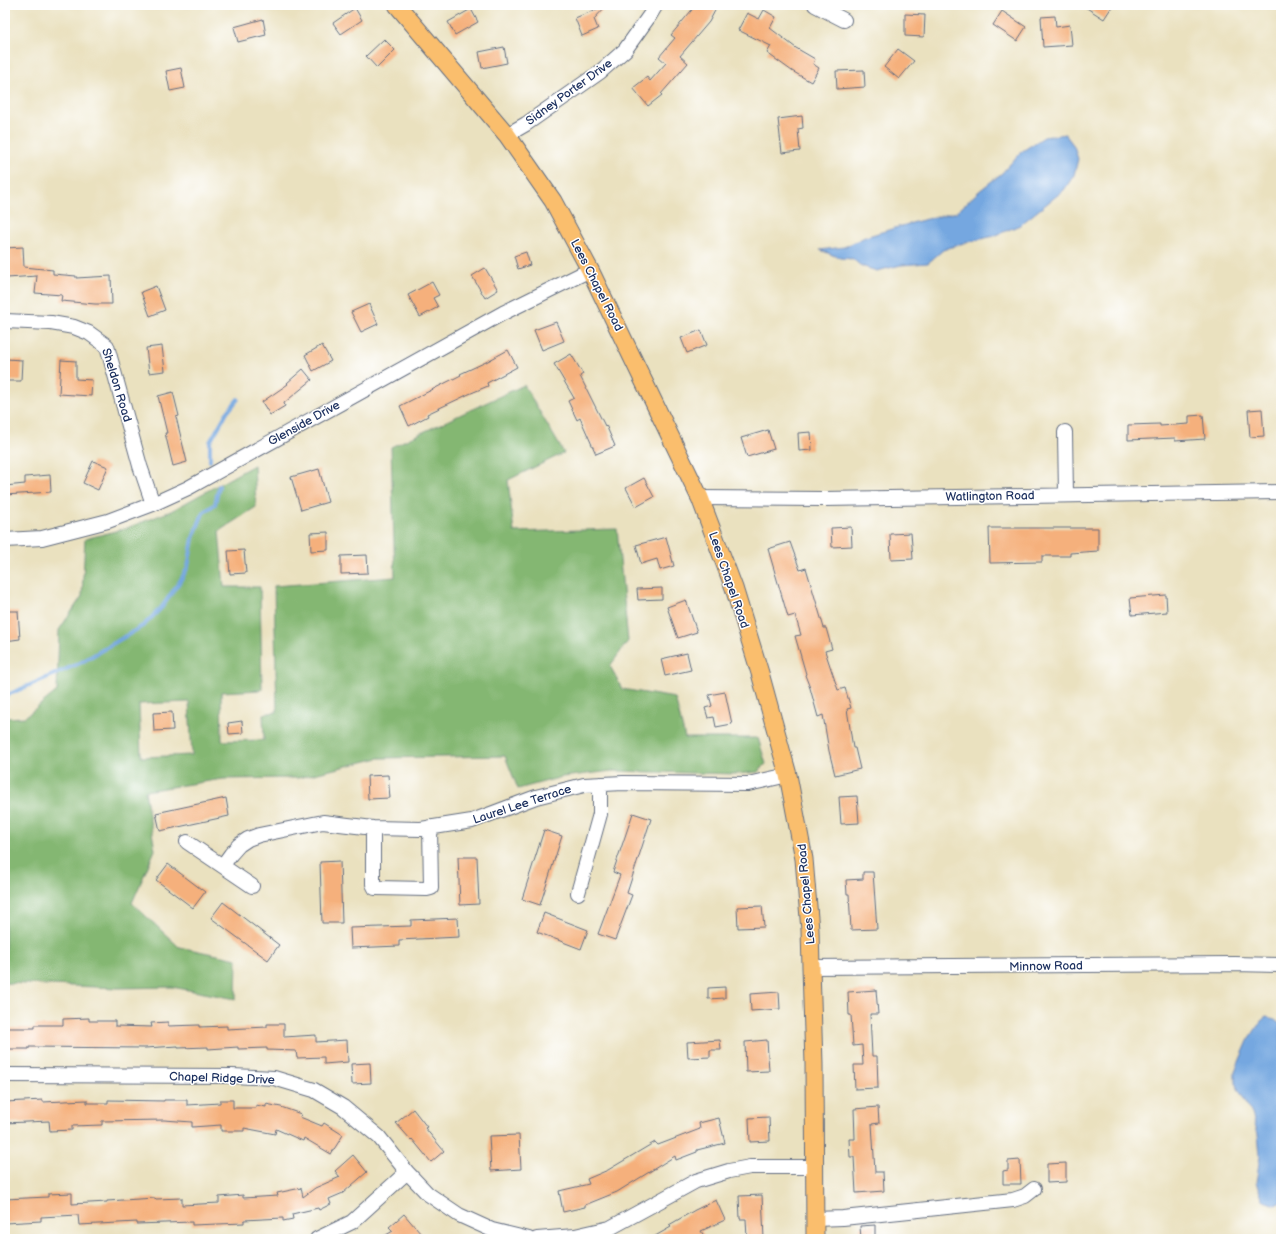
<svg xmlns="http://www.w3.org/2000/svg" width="1286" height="1244" font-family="'Balsamiq Sans',sans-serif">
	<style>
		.forest { fill: #84b772; stroke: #507368; fill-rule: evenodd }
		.water { fill: #74a7e0; stroke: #486b9f }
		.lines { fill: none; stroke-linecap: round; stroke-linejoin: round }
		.stream { stroke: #74a7e0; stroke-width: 4 }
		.building { fill: #f5b07c }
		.minor-casing { stroke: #636d80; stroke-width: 16 }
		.major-casing { stroke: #636d80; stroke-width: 19 }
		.minor { stroke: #fff; stroke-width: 14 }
		.major { stroke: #fabe6d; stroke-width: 17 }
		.labels { text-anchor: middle; stroke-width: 3; stroke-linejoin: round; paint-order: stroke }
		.street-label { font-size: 12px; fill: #1b2f5e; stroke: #fff }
	</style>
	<rect width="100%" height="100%" fill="#fff"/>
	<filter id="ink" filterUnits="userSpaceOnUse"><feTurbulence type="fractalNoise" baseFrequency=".025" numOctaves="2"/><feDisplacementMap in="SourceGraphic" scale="8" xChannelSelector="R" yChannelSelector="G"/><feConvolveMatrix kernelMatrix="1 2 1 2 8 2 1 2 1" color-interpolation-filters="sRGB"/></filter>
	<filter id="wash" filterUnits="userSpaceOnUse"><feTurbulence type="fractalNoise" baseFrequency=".012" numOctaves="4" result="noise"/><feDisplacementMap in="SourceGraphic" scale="16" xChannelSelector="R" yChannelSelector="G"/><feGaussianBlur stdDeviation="0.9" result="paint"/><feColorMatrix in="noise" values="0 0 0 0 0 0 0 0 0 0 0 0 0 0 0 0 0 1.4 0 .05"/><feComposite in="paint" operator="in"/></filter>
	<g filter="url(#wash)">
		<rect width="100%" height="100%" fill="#eae1bf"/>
		<path class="forest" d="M524,385L564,453L508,480L514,532L617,529L628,641L610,666L622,689L675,698L685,738H758L766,764L758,772L737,774L612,771L562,777L518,789L505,756L379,758L298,778L223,779L145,791L155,850L132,903L179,947L237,959L236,999L172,987L118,988L5,983V718L25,717L57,691L59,630L82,596L85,539L127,528L171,511L254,465L256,507L219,531L224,587H260L262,690L221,692L222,741L264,740L263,714L277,712L274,586L395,577L391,447ZM189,702L192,755L141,757L139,704Z"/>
		<path class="water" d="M1065,134L1074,146L1078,159L1074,175L1064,190L1020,225L994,236L960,244L943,250L928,263L901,265L877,271L861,266L853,259L840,258L820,250L844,247L865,237L915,222L957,212L978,192L1002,173L1021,152L1044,137Z
			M1266,1017L1275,1019L1281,1024V1202L1275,1205L1264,1201L1256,1183L1260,1156L1258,1134L1252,1114L1235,1083V1071L1248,1041L1261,1021Z"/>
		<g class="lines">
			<path class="stream" d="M210,461V442L226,414L238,399
				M5,696L80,663L131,633L144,625L162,607L180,581L188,567L193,538L203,513L215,504L219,486"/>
		</g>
		<g id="blocks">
			<path class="building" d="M607,5L594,19L598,29L582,36L575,18Z
				M696,5H718L709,22L680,56L688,63L661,94L662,95L648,106L633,88L647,77L650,81L666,63L659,57L675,38L671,35Z
				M1082,5H1113L1104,19Z
				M355,8L362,20L341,34L333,23Z
				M471,9L478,22L455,35L448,22Z
				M764,10L776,17L770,28L796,48L815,59L813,64L819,68L811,82L792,71L767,53L771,46L738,30L747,13L759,19Z
				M1002,11L1026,27L1017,41L993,25Z
				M905,14L925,15L924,37L905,36Z
				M1055,16L1056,27L1070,25L1072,45L1043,47L1041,17Z
				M263,19L266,35L238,42L234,27Z
				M384,39L395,50L377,68L366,56Z
				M504,47L507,63L482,68L479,52Z
				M898,49L914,61L899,79L884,67Z
				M181,68L185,88L170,91L166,71Z
				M864,70L865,87L837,89L836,71Z
				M802,116L803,128L798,129L800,151L782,153L778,119Z
				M23,247L24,267L53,270V274L76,276V278L111,276L112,304H95L61,301L62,295L35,293L37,276L7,278L5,248Z
				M526,252L530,265L518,269L514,256Z
				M485,268L498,290L485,298L472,276Z
				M432,282L439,295L433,298L438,307L420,317L408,295Z
				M156,286L165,310L150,316L141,292Z
				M369,304L378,324L361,332L351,312Z
				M556,322L564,341L542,350L534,330Z
				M701,330L707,345L687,353L681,338Z
				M322,345L331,361L313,371L305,355Z
				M162,346L165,371L149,373L146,348Z
				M508,350L517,367L487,383L488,386L469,394L427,414L428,416L409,426L400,406L461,375L460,374L486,362Z
				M571,354L583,374L580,376L605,426L606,425L615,446L596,454L580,418L577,420L568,401L574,398L554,364Z
				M6,359L22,360L21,381H5Z
				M61,360L76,361V379L92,380L91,396L59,394Z
				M303,369L312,380L284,403L285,406L270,415L262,402L288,384L287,383Z
				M173,392L179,416L176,417L187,462L173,466L165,433H167L158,396Z
				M1262,409L1264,436L1250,437L1248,410Z
				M1203,415L1205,439L1175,441V438L1128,440V425L1160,424V426L1189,424V416Z
				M768,430L774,449L747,457L741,438Z
				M811,432L812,450L799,451L798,433Z
				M93,461L108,467L98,490L83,483Z
				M319,469L328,502L301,510L291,477Z
				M50,475L51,492L5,495V486L25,484V477Z
				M644,478L654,497L636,507L626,488Z
				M851,527L852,546L832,547L831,528Z
				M989,528H1098V551L1070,553V556H1042V562L990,563Z
				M328,532V550L311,551L310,533Z
				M911,533L913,559L891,560L890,534Z
				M666,537L674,566L660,570L657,559L641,564L636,545Z
				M790,542L800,570L806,568L824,628H826L832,649L825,651L838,690L845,688L851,708L847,709L853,748H855L860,769L835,775L829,751L823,715L818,717L810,688L805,675L806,674L795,636L801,635L795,615L788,617L768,549Z
				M244,550L246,573L230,574L228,551Z
				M367,555L368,573L341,574V556Z
				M662,588V599L638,600L637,589Z
				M1166,595L1167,612L1132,615L1130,598Z
				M686,600L697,632L678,638L667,607Z
				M5,611H18L20,639L5,641Z
				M687,653L691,670L665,676L661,659Z
				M725,692L732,724L716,727L714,717L708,718L705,708L712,706L709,695Z
				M172,712L173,730L154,731L153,713Z
				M242,721L243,733L229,734L228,723Z
				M388,775L390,798L368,799L367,776Z
				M857,796L859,823L841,824L839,797Z
				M226,798L229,816L160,831L156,813Z
				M633,813L651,819L627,893L632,895L615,940L598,934L620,875L613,872Z
				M544,830L562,836L540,905L522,899Z
				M458,857H477L479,904L460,905Z
				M340,861L342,923H322L320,862Z
				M168,864L205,892L193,908L156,880Z
				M863,872H873L877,929L851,930L849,894H847L846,880L863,879Z
				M223,902L279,945L268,960L211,918Z
				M762,906L764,927L738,928L737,907Z
				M544,913L588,930L581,949L537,932Z
				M458,918L459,937L399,940V946L351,948L350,928L411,926V920Z
				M725,987V998L708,999V988Z
				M876,990L878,1014H870L872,1056H877L878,1088L855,1089L854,1065H863L862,1045L853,1046L851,1015H849L848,992Z
				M779,992L780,1009L751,1011L750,994Z
				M89,1018V1021H115V1026L152,1027L151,1023L168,1022V1026L199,1025V1027L227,1026V1029L267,1027V1024H284V1037L316,1035V1042L347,1040L348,1062L324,1064V1057L297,1058L296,1051L267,1050V1048L238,1049V1047L208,1049V1047L178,1048V1046L145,1048L29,1047V1049H6L7,1028H35V1025H63V1019Z
				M720,1040L721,1050H710V1057L688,1058L687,1042Z
				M767,1040L769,1071L746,1072L745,1042Z
				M370,1063L371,1083L352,1084L351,1064Z
				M43,1100V1102L87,1100V1103H108V1100L164,1101V1100H187V1105L220,1103V1100H233V1108H256V1105L266,1107V1104L281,1107L301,1114L300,1117L322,1126L324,1123L343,1135L331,1154L304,1138L303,1141L276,1129L275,1134L244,1128V1131H221V1125L192,1127V1122L164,1120L102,1121V1125L72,1126V1130L50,1131L49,1121L5,1123V1102Z
				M878,1107L879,1123L872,1124L875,1172H883L884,1191L856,1193L854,1157H850L849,1139H855L854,1109Z
				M413,1109L427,1127L425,1128L444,1151L431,1162L412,1139L411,1140L396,1123Z
				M769,1117L770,1141L750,1142L749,1118Z
				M719,1118L725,1143L697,1150V1152L676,1160L675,1156L617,1192L585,1205V1207L563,1212L559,1191L589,1184L587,1179L608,1170L655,1142L658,1145L700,1129L699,1123Z
				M519,1135L521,1169L491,1171L489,1136Z
				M353,1155L367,1172L343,1193L329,1199L331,1204L319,1210L318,1208L292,1214L293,1219L283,1221V1218L244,1220V1223L192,1225V1222L137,1224V1222L79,1225L78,1215L41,1217V1221L5,1223V1199L48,1197V1194L72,1193V1204L107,1202V1201L155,1198L156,1199L182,1198V1205L219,1203V1197L243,1195V1198L278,1196L277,1193L301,1188L303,1197L315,1188L340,1177L335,1171Z
				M1020,1160L1021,1184H1003V1171L1008,1170V1161Z
				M1066,1163V1182L1047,1183V1164Z
				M762,1195L764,1239H747L746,1219H740L739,1196Z
				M716,1200L725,1220L701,1231L706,1239H650L671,1227L669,1225L695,1210Z
				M404,1214L421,1234L415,1239H379L393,1231L389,1227Z
				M875,1225V1239H861L860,1226Z"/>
		</g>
	</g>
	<g filter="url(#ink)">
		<use href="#blocks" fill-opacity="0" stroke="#636d80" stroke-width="1"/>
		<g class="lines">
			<g class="minor-casing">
				<path id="minor" d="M815,5L844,20
					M507,135L526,124L600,72L625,50L650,15L656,5
					M5,321L51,323L74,327L89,333L107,346L140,466L153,504
					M1065,432L1066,495
					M700,498L823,499L1281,492
					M5,540L42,538L108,521L153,504L188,488L503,313L590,270
					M373,828V884L375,888L427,889L431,888L430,827
					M187,842L252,886
					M223,865L231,854L239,845L248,839L259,835L323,822L373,828L421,829L472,821L536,797L584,785L623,783L748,784L788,775
					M578,893L600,814V784
					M811,967L1235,964L1281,965
					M5,1075L232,1076L274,1078L314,1090L343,1107L379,1137L407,1172L428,1194L459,1215L492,1230L529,1239
					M815,1219L843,1218L1013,1200L1025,1196L1034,1189
					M317,1239L352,1222L407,1172
					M537,1239L575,1236L610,1228L696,1181L729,1171L750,1167H815"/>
			</g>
			<g class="major-casing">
				<path id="major" d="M397,5L507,135L553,201L590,270L700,498L734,588L760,673L788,775L804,859L810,930L811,967L814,1064L815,1239"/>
			</g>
			<use href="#minor" class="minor"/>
			<use href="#major" class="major"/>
		</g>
	</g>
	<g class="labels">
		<g class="street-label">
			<text transform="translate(569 92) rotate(-36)" y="4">Sidney Porter Drive</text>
			<text transform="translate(597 285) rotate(63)" y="4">Lees Chapel Road</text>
			<text transform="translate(117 385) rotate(73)" y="4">Sheldon Road</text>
			<text transform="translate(304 423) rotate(-29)" y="4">Glenside Drive</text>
			<text transform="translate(990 496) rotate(-1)" y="4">Watlington Road</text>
			<text transform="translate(729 580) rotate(71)" y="4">Lees Chapel Road</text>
			<text transform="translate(522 804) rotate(-18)" y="4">Laurel Lee Terrace</text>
			<text transform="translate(806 894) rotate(-95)" y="4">Lees Chapel Road</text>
			<text transform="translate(1046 966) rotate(-1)" y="4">Minnow Road</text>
			<text transform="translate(222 1078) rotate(2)" y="4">Chapel Ridge Drive</text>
		</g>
	</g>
	<rect width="1286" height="1244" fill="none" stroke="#fff" stroke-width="20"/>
</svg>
